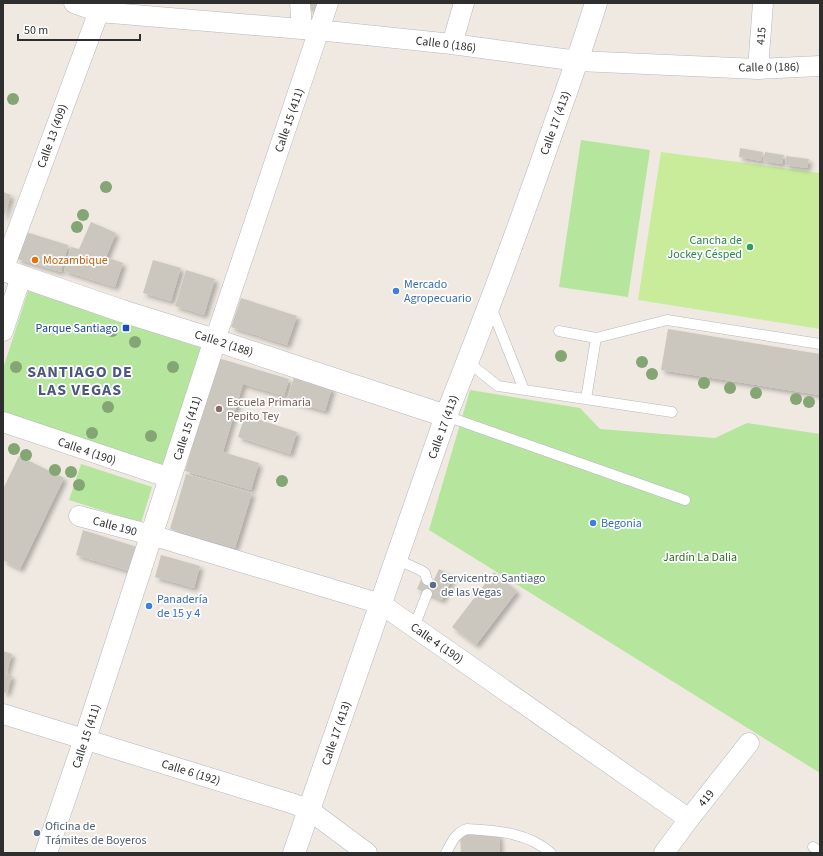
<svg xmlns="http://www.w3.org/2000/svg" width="823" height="856" font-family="'Source Sans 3',sans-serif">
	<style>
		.green { fill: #b6e59e }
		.pitch { fill: #c9ec9a }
		.building { fill: #cbc7bf; filter: url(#shadow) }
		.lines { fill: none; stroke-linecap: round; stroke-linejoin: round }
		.lane-casing { stroke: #b4b7c1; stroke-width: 11 }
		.street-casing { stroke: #b4b7c1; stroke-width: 21 }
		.secondary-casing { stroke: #b4b7c1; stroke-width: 23 }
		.lane { stroke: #fff; stroke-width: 10 }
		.street { stroke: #fff; stroke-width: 20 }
		.secondary { stroke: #fff; stroke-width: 22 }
		.tree { fill: #84a574 }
		.leisure-dot { fill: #2e9e5b; stroke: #fff; stroke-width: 1.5 }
		.food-dot { fill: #e8710a; stroke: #fff; stroke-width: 1.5 }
		.shop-dot { fill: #3f7fe0; stroke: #fff; stroke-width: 1.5 }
		.transit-dot { fill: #1a4fb4; stroke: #fff; stroke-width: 1.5 }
		.education-dot { fill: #8d6e63; stroke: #fff; stroke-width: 1.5 }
		.service-dot { fill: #5c6f8a; stroke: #fff; stroke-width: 1.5 }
		.labels { text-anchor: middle; stroke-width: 3.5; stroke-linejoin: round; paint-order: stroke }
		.street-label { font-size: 12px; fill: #2e2e2e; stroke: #fff }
		.leisure-label { font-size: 12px; fill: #27864d; stroke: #fff; text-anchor: end }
		.food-label { font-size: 12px; fill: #c56008; stroke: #fff; text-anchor: start }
		.shop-label { font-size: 12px; fill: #366cbe; stroke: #fff; text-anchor: start }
		.transit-label { font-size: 12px; fill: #164399; stroke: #fff; text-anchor: end }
		.education-label { font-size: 12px; fill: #785e54; stroke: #fff; text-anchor: start }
		.park-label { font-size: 12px; fill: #2c6e1b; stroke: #fff }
		.service-label { font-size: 12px; fill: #4e5e75; stroke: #fff; text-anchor: start }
		.district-label { font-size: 16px; font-weight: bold; letter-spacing: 1px; fill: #4d5680; stroke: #fff }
	</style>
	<defs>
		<filter id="shadow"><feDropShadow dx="3.5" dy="3.5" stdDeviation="2" flood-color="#0004"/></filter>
	</defs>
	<rect width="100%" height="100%" fill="#efe9e1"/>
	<path class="green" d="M581,140L650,150L628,297L559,287Z
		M28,291L201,348L163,465L3,413V369Z
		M470,390L580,408L600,429L715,438L747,423L820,434V773L429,530Z
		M81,464L152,487L141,523L69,500Z"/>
	<path class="pitch" d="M661,152L820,173V329L638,300Z"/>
	<path class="building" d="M309,3H318L316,12L310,10Z
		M740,148L763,152L761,161L739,157Z
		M765,152L784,155L782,164L763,161Z
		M786,156L809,159L807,168L785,165Z
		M3,192L11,195L3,219Z
		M91,222L116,233L106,257L123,263L115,287L64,271L71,247L79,249Z
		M26,232L68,245L61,272L17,259Z
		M153,260L181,268L171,301L143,293Z
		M186,270L215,279L204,315L175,306Z
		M241,298L297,316L287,345L231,327Z
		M668,329L820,354V395L661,370Z
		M218,358L289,379L284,396L243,384L223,452L259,463L251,490L185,471Z
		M294,377L332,388L325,411L287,400Z
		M245,415L297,432L290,454L238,437Z
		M19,456L64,478L20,569L3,560V489Z
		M186,474L252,493L235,548L170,529Z
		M83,530L137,547L129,571L76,555Z
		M161,555L200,566L194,588L155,577Z
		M439,569L453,576L442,600L417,589L422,577L433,582Z
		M494,572L517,591L476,645L452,627Z
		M3,651L12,654L6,674L12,676L7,693L3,692Z
		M499,834L500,853H461L460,835Z"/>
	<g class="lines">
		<g class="lane-casing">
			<path id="lane" d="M491,307L524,390
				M559,331L596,338L667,320L820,344
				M468,362L498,386L672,412
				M586,399L596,338
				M446,416L685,500
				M396,559L420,570L425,573L427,580
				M414,627L427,594
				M813,847L820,852
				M446,853C452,842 455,833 467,829C498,831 527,832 551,853"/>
		</g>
		<g class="street-casing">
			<path id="street" d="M74,3L99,12L337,32L452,44L578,61L758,69L820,66
				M300,3L302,29
				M452,44L464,3
				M758,69L763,3
				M3,270L102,3
				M3,331L21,277
				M215,340L328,3
				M3,422L170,478
				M79,516L151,535L381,604L689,819
				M3,714L294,804L309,810L367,853
				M664,853L689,819L749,743"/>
		</g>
		<g class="secondary-casing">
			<path id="secondary" d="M3,270L122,311L215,340L446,416
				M46,853L85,739L215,340
				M294,853L446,416C484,321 520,225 553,129C568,87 583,45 596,3"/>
		</g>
		<use href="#lane" class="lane"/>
		<use href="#street" class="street"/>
		<use href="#secondary" class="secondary"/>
	</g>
	<g class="tree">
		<circle cx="13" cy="99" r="6"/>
		<circle cx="106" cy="187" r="6"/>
		<circle cx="83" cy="215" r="6"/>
		<circle cx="77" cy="227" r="6"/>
		<circle cx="112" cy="331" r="6"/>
		<circle cx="135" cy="342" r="6"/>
		<circle cx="561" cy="356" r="6"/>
		<circle cx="642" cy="362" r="6"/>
		<circle cx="16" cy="367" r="6"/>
		<circle cx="173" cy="367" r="6"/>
		<circle cx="652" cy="374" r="6"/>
		<circle cx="704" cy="383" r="6"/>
		<circle cx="730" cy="388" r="6"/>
		<circle cx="756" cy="393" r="6"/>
		<circle cx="796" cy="399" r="6"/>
		<circle cx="809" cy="402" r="6"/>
		<circle cx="108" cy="407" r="6"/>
		<circle cx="92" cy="433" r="6"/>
		<circle cx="151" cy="436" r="6"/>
		<circle cx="14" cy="449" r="6"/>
		<circle cx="26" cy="455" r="6"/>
		<circle cx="55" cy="470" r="6"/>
		<circle cx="71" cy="472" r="6"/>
		<circle cx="282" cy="481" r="6"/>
		<circle cx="79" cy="485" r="6"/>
	</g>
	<circle class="leisure-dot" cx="750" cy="247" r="4"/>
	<circle class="food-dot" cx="35" cy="260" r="4"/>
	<g class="shop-dot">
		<circle cx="396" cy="291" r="4"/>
		<circle cx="593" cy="523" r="4"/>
		<circle cx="149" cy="606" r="4"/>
	</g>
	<rect class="transit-dot" x="122" y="324" width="8" height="8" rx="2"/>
	<circle class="education-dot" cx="219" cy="409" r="4"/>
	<g class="service-dot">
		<circle cx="433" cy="585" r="4"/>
		<circle cx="37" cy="833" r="4"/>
	</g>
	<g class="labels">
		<g class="street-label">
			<text transform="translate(761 36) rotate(-86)" y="4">415</text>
			<text transform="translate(446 44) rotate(7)" y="4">Calle 0 (186)</text>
			<text transform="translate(769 67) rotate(-1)" y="4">Calle 0 (186)</text>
			<text transform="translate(289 120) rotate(-71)" y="4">Calle 15 (411)</text>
			<text transform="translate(555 123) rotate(-70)" y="4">Calle 17 (413)</text>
			<text transform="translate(52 136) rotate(-70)" y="4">Calle 13 (409)</text>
			<text transform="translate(224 343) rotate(18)" y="4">Calle 2 (188)</text>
			<text transform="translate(443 427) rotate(-70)" y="4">Calle 17 (413)</text>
			<text transform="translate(187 428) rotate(-72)" y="4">Calle 15 (411)</text>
			<text transform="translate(87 451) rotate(19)" y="4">Calle 4 (190)</text>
			<text transform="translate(115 526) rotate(15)" y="4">Calle 190</text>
			<text transform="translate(437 643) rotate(35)" y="4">Calle 4 (190)</text>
			<text transform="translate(336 733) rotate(-71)" y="4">Calle 17 (413)</text>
			<text transform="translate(86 736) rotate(-72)" y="4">Calle 15 (411)</text>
			<text transform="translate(191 772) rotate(17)" y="4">Calle 6 (192)</text>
			<text transform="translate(706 798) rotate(-51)" y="4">419</text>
		</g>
		<g class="leisure-label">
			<text x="742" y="244">Cancha de<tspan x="742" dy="14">Jockey Césped</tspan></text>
		</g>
		<g class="food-label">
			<text x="43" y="264">Mozambique</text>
		</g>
		<g class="shop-label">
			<text x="404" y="288">Mercado<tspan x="404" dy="14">Agropecuario</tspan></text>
			<text x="601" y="527">Begonia</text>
			<text x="157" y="603">Panadería<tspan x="157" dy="14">de 15 y 4</tspan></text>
		</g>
		<g class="transit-label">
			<text x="118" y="332">Parque Santiago</text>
		</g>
		<g class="education-label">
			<text x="227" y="406">Escuela Primaria<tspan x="227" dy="14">Pepito Tey</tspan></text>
		</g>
		<g class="park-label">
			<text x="700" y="561">Jardín La Dalia</text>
		</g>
		<g class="service-label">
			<text x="441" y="582">Servicentro Santiago<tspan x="441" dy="14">de las Vegas</tspan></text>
			<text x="45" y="830">Oficina de<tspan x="45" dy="14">Trámites de Boyeros</tspan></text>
		</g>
		<g class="district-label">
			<text x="80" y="377">SANTIAGO DE<tspan x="80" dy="18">LAS VEGAS</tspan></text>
		</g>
	</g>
	<rect width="823" height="856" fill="none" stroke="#2e2e2e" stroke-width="8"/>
	<path d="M18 34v6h122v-6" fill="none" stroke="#2e2e2e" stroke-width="2"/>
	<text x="24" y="34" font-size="12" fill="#2e2e2e" stroke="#ffffff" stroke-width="3" paint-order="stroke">50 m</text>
</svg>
